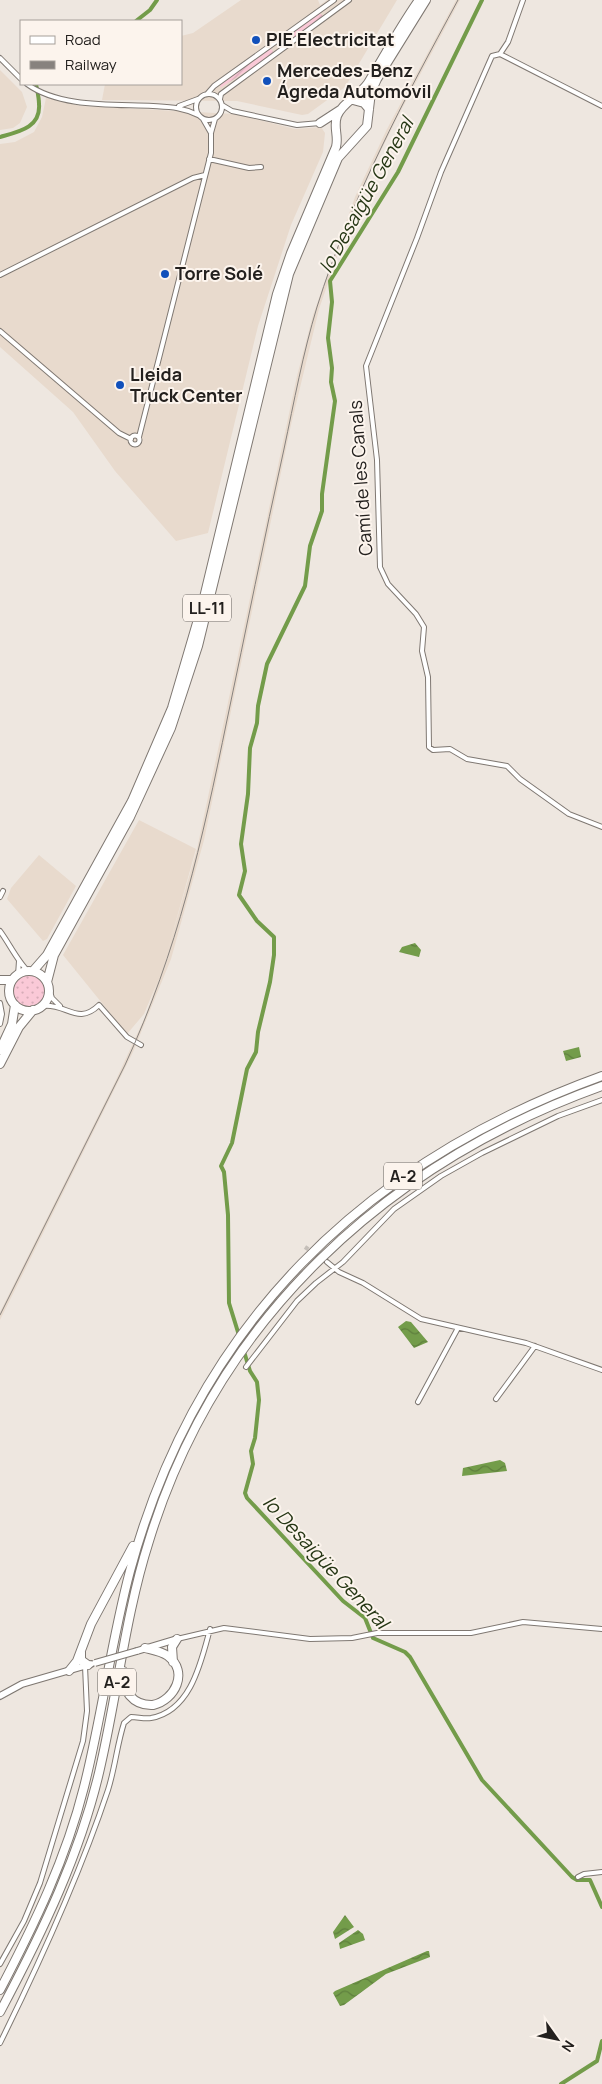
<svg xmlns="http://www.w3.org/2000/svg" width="602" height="2084" font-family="Manrope,sans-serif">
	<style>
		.built { fill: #e8dacd }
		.grass { fill: url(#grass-dots) }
		.garden { fill: url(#garden-furrows) }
		.water { fill: url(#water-waves) }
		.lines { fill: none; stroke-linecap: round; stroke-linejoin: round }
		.canal { stroke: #739c4a; stroke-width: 4 }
		.street-tunnel { stroke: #c5bfb9; stroke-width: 4; stroke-dasharray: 4 2; stroke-linecap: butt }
		.street-casing { stroke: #7f7872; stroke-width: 6 }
		.secondary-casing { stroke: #7f7872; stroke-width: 8 }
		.highway-casing { stroke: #7f7872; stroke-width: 10 }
		.street { stroke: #fff; stroke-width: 4 }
		.secondary { stroke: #fff; stroke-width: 5.5 }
		.highway { stroke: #fff; stroke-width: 8 }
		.rail { stroke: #87827e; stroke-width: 1 }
		.secondary-bridge-casing { stroke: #7f7872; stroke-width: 8; stroke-linecap: butt }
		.secondary-bridge { stroke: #fff; stroke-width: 5.5 }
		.poi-dot { fill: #1150bb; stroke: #fcf4ed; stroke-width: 2 }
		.labels { text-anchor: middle; stroke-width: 4; stroke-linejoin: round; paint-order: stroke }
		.shield { fill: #fcf4ed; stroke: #64605c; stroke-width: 1 }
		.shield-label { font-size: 16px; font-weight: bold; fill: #23201e }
		.poi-label { font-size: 18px; font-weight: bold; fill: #23201e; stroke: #fcf4ed; text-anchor: start }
		.street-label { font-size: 18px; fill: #23201e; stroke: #fcf4ed }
		.water-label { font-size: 19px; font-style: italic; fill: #253614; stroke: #fcf4ed }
	</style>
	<defs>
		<pattern id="grass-dots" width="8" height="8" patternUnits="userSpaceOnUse" patternTransform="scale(1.25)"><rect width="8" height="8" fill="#fac9d7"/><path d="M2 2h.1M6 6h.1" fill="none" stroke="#d6acb8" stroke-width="1.8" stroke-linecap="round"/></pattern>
		<pattern id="garden-furrows" width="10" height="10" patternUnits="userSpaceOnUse" patternTransform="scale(1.25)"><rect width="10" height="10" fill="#fac9d7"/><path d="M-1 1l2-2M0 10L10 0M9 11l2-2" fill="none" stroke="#d6acb8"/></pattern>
		<pattern id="water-waves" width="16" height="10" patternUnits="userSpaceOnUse" patternTransform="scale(1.25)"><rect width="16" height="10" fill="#739c4a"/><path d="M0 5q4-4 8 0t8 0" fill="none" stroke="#5e7f3d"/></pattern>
	</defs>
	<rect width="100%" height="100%" fill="#eee7e0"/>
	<path class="built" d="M241,0H318L320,5L327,0H397L345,87L308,114L302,115L237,101L102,100L105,84H181V36L193,33Z
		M456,0H460L398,116L366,181L346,231L319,309L291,425L204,840L171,959L133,1052L0,1320V1312L115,1082L145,1017L157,983L144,1014L127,1034L63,955L139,820L196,849L167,953L197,849L297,376L313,315L355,197L387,129Z
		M0,70L22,92L27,107L20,123L13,128L0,130Z
		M46,98L81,106L235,114L295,129L321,127L325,133L323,152L291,225L258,326L208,533L176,541L115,471L73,412L0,347V144L15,142L34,132L42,117Z
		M39,855L76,886L47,939L43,941L7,899L11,888Z"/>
	<path class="grass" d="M12 991a17 17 0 1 1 34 0a17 17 0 1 1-34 0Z"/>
	<path class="garden" d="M319,12L324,17L282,47L278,46L277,43Z
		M269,48L273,51L272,55L220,88L221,84Z"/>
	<path class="water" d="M415,943L421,950L419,957L399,952L402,947Z
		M579,1047L581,1057L566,1061L563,1051Z
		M406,1321L411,1322L428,1342L414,1348L398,1327Z
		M500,1460L505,1463L507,1471L462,1476L463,1468Z
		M345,1915L354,1927L335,1939L333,1932Z
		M358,1930L363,1934L365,1940L340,1949L339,1943Z
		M427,1951H429L430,1957L386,1974L344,2005L340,2006L333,1993L335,1991Z"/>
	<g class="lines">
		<path class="canal" d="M482,0L398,172L330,281L332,302L328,338L332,368L331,382L335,401L322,494V511L310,546L305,586L267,664L258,706L257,723L250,748L248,794L241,844L245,871L239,895L257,921L274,937V955L270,982L258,1032L256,1052L247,1069L232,1143L221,1166L224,1172L228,1215L229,1303L250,1371L257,1382L259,1400L255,1438L251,1451L253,1464L245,1493L247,1498L343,1601L365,1618L373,1638L405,1652L410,1657L482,1780L572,1877L577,1880H590L602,1907
			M136,21L150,10L157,0
			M0,137C18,132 41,128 39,104C39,97 37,90 36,84
			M561,2084L597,2061L602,2041"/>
		<path class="street-tunnel" d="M305,1247L327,1262"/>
		<g class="street-casing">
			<path id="street" d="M500,54L492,56L441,172L417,238L366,366L377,460L380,567L388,584L416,614L424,627L422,651L428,677L429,747L433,750L450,749L467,759L507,766L520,779L569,814L602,827
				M500,54L602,106
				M500,54L508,42L523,0
				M0,58L21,79
				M27,84C60,108 114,104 153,106C170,107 182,107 198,115
				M196 107a13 13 0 1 1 26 0a13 13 0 1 1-26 0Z
				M207,94L214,86L334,0
				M220,99L221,94L349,0
				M222,105L232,111L297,125L320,123
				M179,106L198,99
				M203,119L211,133
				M209,159L249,168L261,167
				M0,275L193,178L205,175
				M0,331L119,433L131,439
				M130.5 440a4.5 4.5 0 1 1 9 0a4.5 4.5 0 1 1-9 0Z
				M139,437L211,153V133L215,119
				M0,897L3,891
				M0,931C9,943 18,962 28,971
				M18,975L19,961
				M49,989L52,998L60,1006
				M0,1003L2,1014L0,1024
				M43,1006C66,1003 78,1026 99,1005L127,1037L141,1045
				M327,1262L339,1272L363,1283L421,1319L526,1343L602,1370
				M246,1367L297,1301L316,1283L343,1262L394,1209L441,1176L482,1153L558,1116L602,1100
				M496,1399L535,1346
				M418,1402L458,1328
				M177,1639L224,1628L310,1639L352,1638L377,1633H471L523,1622L602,1629
				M578,1877L584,1874L602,1872
				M0,1964L24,1921L40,1883L83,1741L87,1711L85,1666
				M0,2043C41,1960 79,1877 108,1790C115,1768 117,1745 124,1723L131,1717C138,1717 144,1719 151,1718C191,1711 201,1662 210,1629"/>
		</g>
		<g class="secondary-casing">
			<path id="secondary" d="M137,1651L177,1639
				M0,1696L22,1684L91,1664"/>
		</g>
		<g class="highway-casing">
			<path id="highway" d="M353,100L364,103L369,109
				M320,123L340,110
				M33,971L47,955L132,801L172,708L202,606L277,294L291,253L336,147C339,136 333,127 337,116C342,103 359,96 368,83C385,55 400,27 419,0
				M9 991a20 20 0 1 1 40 0a20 20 0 1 1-40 0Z
				M0,980H12
				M47,982L54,955L130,817L171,728L198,646L289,274L338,158L367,126L371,92L377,79L426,0
				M0,1050L12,1024L15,1005
				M0,1064L19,1027L33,1010
				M81,1652V1660L88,1665
				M173,1662L172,1647L177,1639
				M69,1671L77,1661L91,1624L133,1546
				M123,1671C121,1690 133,1706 153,1705C175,1700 189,1672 168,1656C161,1651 153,1650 145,1648
				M0,1990C34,1925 66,1859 84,1787C102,1716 111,1642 130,1571C197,1324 364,1162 602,1076
				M0,2012C42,1933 82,1851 101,1764C118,1689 126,1613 149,1541C217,1319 387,1163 602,1086"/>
		</g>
		<use href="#street" class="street"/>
		<use href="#secondary" class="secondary"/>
		<use href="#highway" class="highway"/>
		<path class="rail" d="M0,1315L125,1065C178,950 202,842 227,720C246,630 264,539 284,449C294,402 303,353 317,307C351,198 404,100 458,0"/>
		<g class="secondary-bridge-casing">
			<path id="secondary-bridge" d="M95,1663L137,1651"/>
		</g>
		<use href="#secondary-bridge" class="secondary-bridge"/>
	</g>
	<g class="poi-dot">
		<circle cx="256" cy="40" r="5"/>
		<circle cx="267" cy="81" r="5"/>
		<circle cx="165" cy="274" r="5"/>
		<circle cx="120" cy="385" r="5"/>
	</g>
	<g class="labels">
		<g class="shield">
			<rect x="183" y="594.5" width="48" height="27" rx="4"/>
			<rect x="384" y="1162.5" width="38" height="27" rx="4"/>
			<rect x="98" y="1668.5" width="38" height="27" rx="4"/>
		</g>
		<g class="shield-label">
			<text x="207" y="614">LL-11</text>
			<text x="403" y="1182">A-2</text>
			<text x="117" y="1688">A-2</text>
		</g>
		<g class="poi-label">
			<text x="266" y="46">PIE Electricitat</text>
			<text x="277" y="77">Mercedes-Benz<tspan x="277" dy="21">Ágreda Automóvil</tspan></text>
			<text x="175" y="280">Torre Solé</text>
			<text x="130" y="381">Lleida<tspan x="130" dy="21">Truck Center</tspan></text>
		</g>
		<g class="street-label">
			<text transform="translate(361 478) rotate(-94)" y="6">Camí de les Canals</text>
		</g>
		<g class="water-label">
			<text transform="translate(366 195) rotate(-61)" y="7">lo Desaigüe General</text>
			<text transform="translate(326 1562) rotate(47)" y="7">lo Desaigüe General</text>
		</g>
	</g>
	<rect x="20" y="20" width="162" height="65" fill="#fcf4ed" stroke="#a59f9a"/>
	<rect x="30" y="36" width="25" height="8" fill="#ffffff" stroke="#a59f9a"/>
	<text x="65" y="45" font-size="15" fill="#23201e">Road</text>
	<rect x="30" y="61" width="25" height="8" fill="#87827e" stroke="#a59f9a"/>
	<text x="65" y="70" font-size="15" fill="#23201e">Railway</text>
	<g transform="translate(557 2039) rotate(123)" stroke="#fcf4ed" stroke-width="4" paint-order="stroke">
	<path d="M0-4L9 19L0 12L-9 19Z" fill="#23201e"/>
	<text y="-8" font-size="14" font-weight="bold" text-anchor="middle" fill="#23201e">N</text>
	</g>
</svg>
